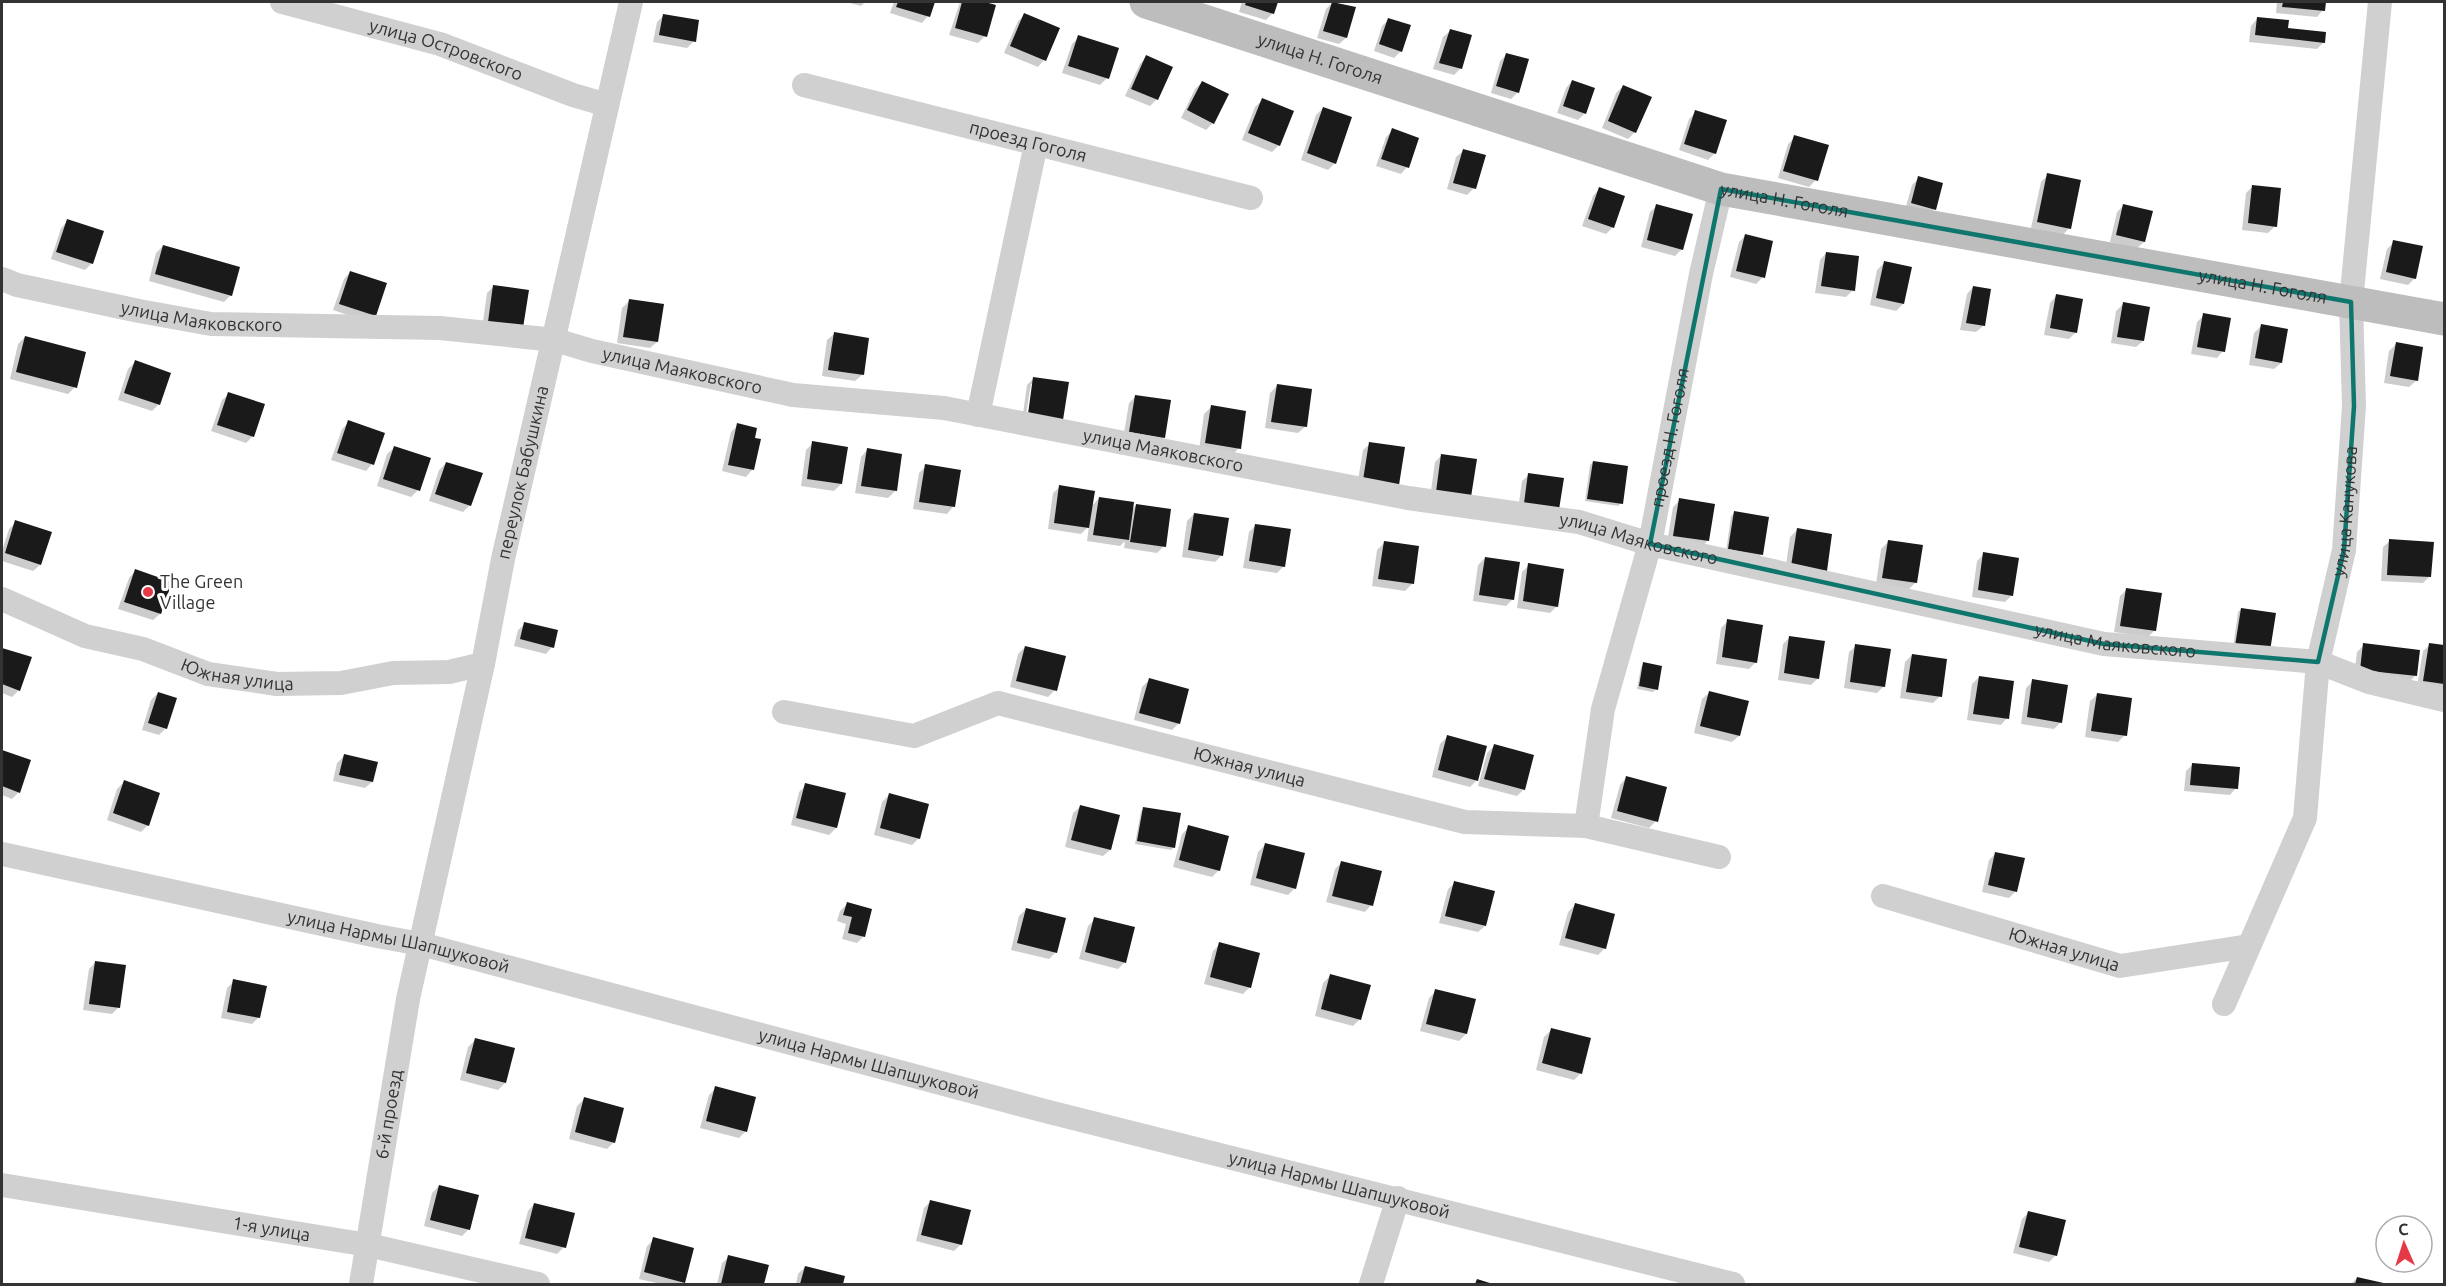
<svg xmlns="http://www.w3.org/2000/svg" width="2446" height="1286" font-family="Ubuntu,sans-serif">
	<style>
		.shadow { fill: #0003 }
		.building { fill: #1a1a1a }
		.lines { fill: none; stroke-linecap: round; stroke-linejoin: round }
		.street { stroke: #d0d0d0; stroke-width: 24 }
		.secondary { stroke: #bdbdbd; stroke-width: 33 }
		.marked { fill: none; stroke: #0f766e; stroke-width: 4.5; stroke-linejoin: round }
		.poi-dot { fill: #e63946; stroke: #fff; stroke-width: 2 }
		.labels { text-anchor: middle; stroke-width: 6; stroke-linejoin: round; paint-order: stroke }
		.street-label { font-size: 18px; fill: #333; stroke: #fff }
		.poi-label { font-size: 18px; fill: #333; stroke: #fff; text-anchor: start }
	</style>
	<rect width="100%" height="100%" fill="#fff"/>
	<path class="shadow" d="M846,2H865L861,6Z
		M894,2H933L928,16L922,23L890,13Z
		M960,2H979L994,6L985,36L978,43L949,35Z
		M1242,2H1276L1273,13L1266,20L1239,12Z
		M1333,2L1346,38L1339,44L1317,38L1326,9Z
		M2277,2H2324L2323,10L2317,17L2276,13Z
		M664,15L694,41L687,48L653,42L657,22Z
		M1025,15L1058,29L1044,60L1038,67L1004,53L1018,21Z
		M1389,19L1401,51L1394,58L1374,51L1382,26Z
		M2257,19L2287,30L2324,42L2317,49L2249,42L2251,26Z
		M1450,31L1461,68L1454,75L1433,69L1443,37Z
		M1079,37L1117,49L1107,78L1100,85L1062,73L1072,44Z
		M1507,54L1518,92L1511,99L1491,93L1500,61Z
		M1146,57L1171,68L1156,100L1150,106L1125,96L1140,64Z
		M1572,81L1585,113L1578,120L1557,113L1566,88Z
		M1202,82L1213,123L1206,130L1181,118L1195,89Z
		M1623,86L1635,132L1628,139L1602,128L1616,93Z
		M1262,100L1279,145L1272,152L1242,140L1255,107Z
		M1323,108L1335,163L1328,170L1301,160L1316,115Z
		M1696,112L1715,153L1708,160L1679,150L1689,119Z
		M1393,130L1417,139L1407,167L1401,174L1376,166L1386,137Z
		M1795,137L1816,180L1809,187L1778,178L1788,144Z
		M1463,151L1474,188L1467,195L1447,189L1456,157Z
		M2048,175L2069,228L2063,235L2031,228L2041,182Z
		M1919,178L1934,209L1927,216L1905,210L1912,185Z
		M2253,186L2275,226L2268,233L2242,230L2246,193Z
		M1599,189L1623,197L1612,228L1606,234L1582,226L1593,196Z
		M2124,205L2144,242L2137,248L2110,242L2117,212Z
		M1657,206L1682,249L1675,256L1641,247L1650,212Z
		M68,221L92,263L85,270L51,259L61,228Z
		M1746,235L1763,277L1756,284L1730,277L1739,242Z
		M2394,242L2415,278L2408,285L2380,279L2387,249Z
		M163,246L231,295L224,302L149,281L156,253Z
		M1826,253L1853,290L1846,297L1815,293L1820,260Z
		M1884,263L1903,304L1896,311L1870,305L1877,270Z
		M350,272L375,315L368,322L333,310L344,279Z
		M494,286L527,291L482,329L487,293Z
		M1973,287L1983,326L1976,332L1960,330L1967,294Z
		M2056,296L2076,332L2069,339L2044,335L2050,303Z
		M629,301L657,342L650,348L617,343L622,308Z
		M2123,304L2143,341L2136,347L2111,343L2116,311Z
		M2204,315L2223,351L2217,358L2191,354L2197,322Z
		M2261,326L2281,363L2274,369L2249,365L2254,333Z
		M834,334L862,375L855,381L822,376L827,340Z
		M25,337L75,387L68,394L10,379L18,344Z
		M2396,344L2416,381L2409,387L2384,383L2389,351Z
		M135,362L159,404L152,411L118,400L128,369Z
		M1034,378V384H1031L1025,421H1022L1027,385Z
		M1277,386L1305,427L1298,433L1265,428L1270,393Z
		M229,394L253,436L246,443L211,431L222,400Z
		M1136,396L1164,437L1157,444L1123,439L1129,403Z
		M1211,407L1239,448L1232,455L1199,450L1204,414Z
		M349,422L372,464L366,471L331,460L342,429Z
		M738,425L753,439L759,440L752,470L746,477L722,471L731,432Z
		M813,443L841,484L834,491L801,486L806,450Z
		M1370,444L1403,448L1357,486L1363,450Z
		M394,448L418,490L411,497L377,486L387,454Z
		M867,450L901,455L895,491L888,498L855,493L861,457Z
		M1442,455L1475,460L1430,498L1435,462Z
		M1593,462L1621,503L1618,506L1585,501L1590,465Z
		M446,463L470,505L463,512L429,501L439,470Z
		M926,466L953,507L947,514L913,509L919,473Z
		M1529,475L1562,479L1517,517L1522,481Z
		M1060,487L1091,507L1099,498L1132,510L1136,505L1164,546L1157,553L1124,548L1125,541L1120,546L1087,541L1089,526L1081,534L1048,529L1053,493Z
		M1680,500L1707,541L1701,548L1667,543L1673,507Z
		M1734,513L1762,554L1759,557L1726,552L1731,516Z
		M1194,514L1222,555L1215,562L1182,557L1187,521Z
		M16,522L50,533L40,565L33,571L2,561V551L9,529Z
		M1256,525L1284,566L1277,573L1243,568L1249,532Z
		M1797,530L1831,535L1785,572L1790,537Z
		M2390,541L2430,576L2423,583L2381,581L2383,547Z
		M1888,542L1916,582L1909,589L1876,584L1881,549Z
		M1384,543L1412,584L1405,591L1372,586L1377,550Z
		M1984,554L2012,595L2005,602L1972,597L1977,561Z
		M1485,558L1513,599L1506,606L1473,601L1478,565Z
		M1529,565L1557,606L1550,613L1517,608L1522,572Z
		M135,571L170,583L160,614L153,620L118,609L129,578Z
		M2127,589L2155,630L2148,637L2114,632L2120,596Z
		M2241,609L2269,650L2233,648L2238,612Z
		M1728,621L1756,662L1749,669L1716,664L1721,628Z
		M525,624L552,647L546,654L514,646L518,630Z
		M1790,637L1818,678L1811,685L1778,680L1783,644Z
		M2364,645L2415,676L2409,682L2354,676L2357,652Z
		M2430,645L2444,647V692L2417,687L2423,651Z
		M1856,646L1884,686L1877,693L1844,688L1849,652Z
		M1025,647L1055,690L1048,697L1010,687L1018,654Z
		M2,649L30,658L19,690L12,697L2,693Z
		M1912,655L1940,696L1933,703L1900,698L1905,662Z
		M1644,664L1656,689L1653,692L1637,689L1641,667Z
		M1979,677L2007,718L2001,725L1967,720L1972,684Z
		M1149,680L1179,723L1172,730L1134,720L1142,687Z
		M2033,681L2061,722L2054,729L2021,724L2026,688Z
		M158,693L166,728L159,735L142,730L151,700Z
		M1709,693L1739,736L1732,742L1694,733L1702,699Z
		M2097,695L2125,735L2118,742L2085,737L2090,701Z
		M1447,737L1477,780L1470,787L1432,777L1440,744Z
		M1494,746L1524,789L1517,796L1478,786L1487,753Z
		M2,752L29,761L19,792L12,799L2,795Z
		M344,756L372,782L365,788L333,781L337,763Z
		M2193,764L2236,788L2230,795L2184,791L2186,771Z
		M1626,778L1656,821L1649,828L1611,818L1620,785Z
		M124,782L148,825L141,832L107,820L117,789Z
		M806,785L844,795L836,828L829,835L791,825L799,792Z
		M889,795L919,838L912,845L874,835L882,802Z
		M1080,807L1110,850L1103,856L1065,847L1073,813Z
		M1144,808L1174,847L1171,850L1135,844L1141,811Z
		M1189,827L1219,870L1212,877L1173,867L1182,834Z
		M1265,845L1295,888L1288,895L1250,885L1258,852Z
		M1996,853L2016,891L2009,898L1982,892L1989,860Z
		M1342,862L1371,905L1365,912L1326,902L1335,869Z
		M1455,883L1485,926L1478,932L1439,923L1448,889Z
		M847,904L864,936L857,943L842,939L846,924L837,921L840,911Z
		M1575,905L1605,948L1598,955L1559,945L1568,912Z
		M1026,909L1056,952L1049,959L1011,950L1019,916Z
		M1095,919L1125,962L1118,969L1079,959L1088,926Z
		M1220,944L1250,987L1243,994L1204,984L1213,951Z
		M96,962L119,1007L112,1014L83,1010L89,969Z
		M1330,976L1360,1019L1353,1026L1315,1016L1323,983Z
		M234,981L259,1017L252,1024L221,1018L227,988Z
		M1436,991L1474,1001L1466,1034L1459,1041L1420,1031L1429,998Z
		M1551,1030L1581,1073L1574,1080L1536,1070L1544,1037Z
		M475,1040L505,1083L498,1090L460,1080L468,1047Z
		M716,1088L746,1131L739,1138L700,1128L709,1095Z
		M584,1099L614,1142L607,1149L569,1139L577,1106Z
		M439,1186L469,1229L462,1236L424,1226L432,1193Z
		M931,1201L961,1244L954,1251L916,1241L924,1208Z
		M534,1204L564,1247L557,1254L519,1244L528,1211Z
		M2029,1212L2056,1255L2049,1262L2013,1253L2022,1219Z
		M654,1239L684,1282L681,1284H661L639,1279L647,1246Z
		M729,1257L767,1266L763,1284H717L722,1263Z
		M805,1267L844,1277L842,1284H796L798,1274Z
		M2357,1278L2385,1284H2351Z"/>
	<path class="building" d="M898,2H935L930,17L896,7Z
		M962,2H985L996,5L987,37L955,28Z
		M1246,2H1278L1274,14L1245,5Z
		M1332,2L1356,7L1347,38L1323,31Z
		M2283,2H2326L2325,11L2282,7Z
		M1024,13L1060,28L1046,61L1010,46Z
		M663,14L699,20L696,42L659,35Z
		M2257,17L2289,20L2288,28L2326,32L2325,43L2255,35Z
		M1388,18L1411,25L1402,52L1379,44Z
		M1450,29L1472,35L1462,69L1439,63Z
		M1078,35L1119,48L1109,79L1068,66Z
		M1506,53L1529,59L1519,93L1496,86Z
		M1146,55L1173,67L1158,100L1131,89Z
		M1572,80L1595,88L1586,114L1563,106Z
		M1202,81L1229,94L1214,124L1187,110Z
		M1623,85L1652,97L1636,133L1608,121Z
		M1262,98L1294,111L1280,146L1248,133Z
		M1323,107L1352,117L1336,164L1307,153Z
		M1695,110L1727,120L1716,154L1684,144Z
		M1392,128L1419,138L1409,168L1381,159Z
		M1794,135L1829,145L1818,181L1783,171Z
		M1463,149L1486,155L1476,189L1453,183Z
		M2047,173L2081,180L2071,229L2037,222Z
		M1918,176L1943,183L1936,210L1911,203Z
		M2252,185L2281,188L2277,227L2248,223Z
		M1599,187L1625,196L1614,228L1588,219Z
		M1656,204L1693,214L1683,250L1647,240Z
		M2123,204L2153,211L2145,242L2116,235Z
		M67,219L104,231L93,264L56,252Z
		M1745,234L1773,241L1765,278L1736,271Z
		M2393,240L2423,246L2416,279L2386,272Z
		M163,245L240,267L232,296L155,274Z
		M1826,252L1859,256L1855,291L1821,286Z
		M1884,261L1912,267L1904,304L1876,298Z
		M350,271L387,283L376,316L339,304Z
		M493,285L529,290L523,328L488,322Z
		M1973,286L1991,289L1985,326L1966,323Z
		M2056,294L2083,299L2077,333L2050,328Z
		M629,299L664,304L658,342L623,337Z
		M2123,302L2150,307L2144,341L2117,337Z
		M2203,313L2231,318L2225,352L2197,347Z
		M2261,324L2288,329L2282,363L2255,358Z
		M834,332L869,338L864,375L828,370Z
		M25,336L86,352L77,388L16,372Z
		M2396,342L2423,347L2418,381L2390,376Z
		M135,360L171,373L160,405L124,393Z
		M1033,377L1069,382L1063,420L1028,414Z
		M1277,384L1312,389L1307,427L1271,422Z
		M228,392L265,404L254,437L217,425Z
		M1135,395L1171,400L1165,438L1129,432Z
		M1211,405L1246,411L1241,449L1205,443Z
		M348,420L385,433L374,465L337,453Z
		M737,423L757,428L755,438L761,439L754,470L728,465Z
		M812,441L848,447L842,484L807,479Z
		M1369,442L1405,447L1399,485L1363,480Z
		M394,446L431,458L420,491L383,479Z
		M867,448L902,454L897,491L861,486Z
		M1441,454L1477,459L1471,497L1436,492Z
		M1593,461L1628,466L1623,504L1587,499Z
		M446,462L483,473L471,506L435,494Z
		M925,464L961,470L955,507L919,502Z
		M1528,473L1564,478L1558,516L1523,511Z
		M1059,485L1095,491L1089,528L1054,523Z
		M1099,497L1134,502L1129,540L1093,535Z
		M1679,498L1715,504L1709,541L1673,536Z
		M1136,504L1171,509L1166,547L1130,542Z
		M1734,511L1769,517L1763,555L1728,549Z
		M1194,513L1229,518L1223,556L1188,550Z
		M15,520L52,532L41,565L5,553Z
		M1255,524L1291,529L1285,567L1249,561Z
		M1797,528L1832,534L1827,571L1791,566Z
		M2389,539L2434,542L2431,577L2387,575Z
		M1888,540L1923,545L1917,583L1882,578Z
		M1384,541L1419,546L1414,584L1378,579Z
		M1983,552L2019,558L2013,596L1978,590Z
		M1485,557L1520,562L1514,600L1479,595Z
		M1528,563L1564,569L1558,607L1523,601Z
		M135,569L172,582L161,614L124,602Z
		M2126,588L2162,593L2156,631L2120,626Z
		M2241,608L2276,613L2270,651L2235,646Z
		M1727,619L1763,625L1757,663L1722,657Z
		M524,622L558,630L554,648L520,639Z
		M1789,636L1825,641L1819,679L1784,673Z
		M2363,643L2420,650L2417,676L2360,670Z
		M2429,643L2444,645V684L2423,681Z
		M1855,644L1891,649L1885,687L1850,682Z
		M1025,646L1066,656L1057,691L1016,681Z
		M2,648L32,657L20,691L2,684Z
		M1912,654L1947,659L1942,697L1906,692Z
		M1643,662L1662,666L1658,690L1639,686Z
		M1979,676L2014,681L2009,719L1973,714Z
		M1149,678L1189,689L1180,724L1139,713Z
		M2032,679L2068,685L2062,723L2027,717Z
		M1709,691L1749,701L1740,736L1700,726Z
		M158,692L177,698L167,729L148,723Z
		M2097,693L2132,698L2127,736L2091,731Z
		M1447,735L1487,746L1478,781L1438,770Z
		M1494,744L1534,755L1525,790L1484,779Z
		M2,750L31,760L20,793L2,786Z
		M344,754L378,762L373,782L339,775Z
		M2192,763L2240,767L2238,789L2190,785Z
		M1626,776L1667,787L1658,822L1617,811Z
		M124,780L160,793L149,826L113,813Z
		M805,783L846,793L837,828L796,818Z
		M889,793L929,804L920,839L880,828Z
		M1080,805L1120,815L1111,850L1071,840Z
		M1143,807L1181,813L1175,848L1137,841Z
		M1188,825L1229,836L1220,871L1179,860Z
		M1265,843L1305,853L1296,889L1256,878Z
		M1995,852L2025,858L2017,892L1988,885Z
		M1341,861L1382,871L1373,906L1332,896Z
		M1454,881L1495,891L1486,926L1445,916Z
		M847,902L872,909L865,937L848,933L852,917L843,915Z
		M1575,903L1615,914L1606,949L1565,938Z
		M1026,908L1066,918L1057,953L1017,943Z
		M1094,917L1135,927L1126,963L1085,952Z
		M1219,942L1260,953L1251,988L1210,977Z
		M95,961L126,965L120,1008L89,1004Z
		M1330,974L1371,985L1361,1020L1321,1009Z
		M233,979L267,986L260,1018L227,1012Z
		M1435,989L1476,999L1467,1034L1426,1024Z
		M1551,1028L1591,1038L1582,1074L1542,1063Z
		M475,1038L515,1048L506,1083L466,1073Z
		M715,1086L756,1097L747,1132L706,1121Z
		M584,1097L624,1108L615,1143L575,1132Z
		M439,1185L479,1195L470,1230L430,1220Z
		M930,1200L971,1210L962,1245L921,1235Z
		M534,1203L575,1213L566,1248L525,1238Z
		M2028,1211L2066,1220L2057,1256L2019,1247Z
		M653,1237L694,1248L685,1283L644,1272Z
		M728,1255L769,1265L764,1284H721Z
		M805,1266L845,1276L843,1284H800Z
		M2357,1277L2388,1284H2355Z
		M1477,1279L1493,1284H1475Z"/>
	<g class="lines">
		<g class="street">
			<path id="s1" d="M282,2L440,44L573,95L607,105"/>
			<path id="s2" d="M804,85L1251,198"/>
			<path id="s3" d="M2,279L17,285L139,311L211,324L440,328L555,340L592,351L793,395L944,408L1408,498L1579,522L1650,544L2104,644L2318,662L2369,682L2444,700"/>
			<path d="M978,415L1036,144"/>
			<path id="s4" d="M2,599L85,636L143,649L208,674L277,684L341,683L393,673L449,672L483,664"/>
			<path id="s5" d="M784,712L914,736L998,703L1465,822L1586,826L1719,857"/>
			<path id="s6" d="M1586,826L1603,709L1650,544L1701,274L1721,189"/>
			<path id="s7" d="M2,854L377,936L421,944L1045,1111L1733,1284"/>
			<path id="s8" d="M1883,896L2120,966L2249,946"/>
			<path id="s9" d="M2224,1004L2305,818L2318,662L2344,550L2354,406L2351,302L2380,2"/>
			<path id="s10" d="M2,1185L368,1245L538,1284"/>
			<path id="s11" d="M361,1284L408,999L483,664L503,559L631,2"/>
			<path d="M1371,1284L1398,1198"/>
		</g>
		<path class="secondary" id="s12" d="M1146,2L1721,189L2444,319"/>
	</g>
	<path class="marked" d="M1721,189L2351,302L2354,406L2344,550L2318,662L2104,644L1650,544Z"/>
	<circle class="poi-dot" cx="148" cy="592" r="6"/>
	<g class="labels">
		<g class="street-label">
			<text dy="6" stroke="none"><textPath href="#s1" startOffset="171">улица Островского</textPath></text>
			<text dy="6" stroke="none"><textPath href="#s12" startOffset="183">улица Н. Гоголя</textPath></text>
			<text dy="6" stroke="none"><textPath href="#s2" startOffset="231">проезд Гоголя</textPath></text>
			<text dy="6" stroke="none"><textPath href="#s12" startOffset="669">улица Н. Гоголя</textPath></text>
			<text dy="6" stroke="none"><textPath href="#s12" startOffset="1155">улица Н. Гоголя</textPath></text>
			<text dy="6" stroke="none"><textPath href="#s3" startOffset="204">улица Маяковского</textPath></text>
			<text dy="6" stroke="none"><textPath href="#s3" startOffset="690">улица Маяковского</textPath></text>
			<text dy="6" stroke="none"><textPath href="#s6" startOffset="398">проезд Н. Гоголя</textPath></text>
			<text dy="6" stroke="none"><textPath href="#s3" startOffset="1178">улица Маяковского</textPath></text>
			<text dy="6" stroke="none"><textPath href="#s11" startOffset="828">переулок Бабушкина</textPath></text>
			<text dy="6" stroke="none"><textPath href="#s9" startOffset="513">улица Канукова</textPath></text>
			<text dy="6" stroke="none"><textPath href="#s3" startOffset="1662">улица Маяковского</textPath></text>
			<text dy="6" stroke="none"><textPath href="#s3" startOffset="2150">улица Маяковского</textPath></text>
			<text dy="6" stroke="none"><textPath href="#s4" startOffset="249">Южная улица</textPath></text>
			<text dy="6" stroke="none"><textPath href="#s5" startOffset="482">Южная улица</textPath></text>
			<text dy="6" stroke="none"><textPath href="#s7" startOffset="406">улица Нармы Шапшуковой</textPath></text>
			<text dy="6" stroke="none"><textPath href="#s8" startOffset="189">Южная улица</textPath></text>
			<text dy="6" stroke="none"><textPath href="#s7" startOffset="892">улица Нармы Шапшуковой</textPath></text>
			<text dy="6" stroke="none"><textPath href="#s11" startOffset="172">6-й проезд</textPath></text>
			<text dy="6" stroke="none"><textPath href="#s7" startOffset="1378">улица Нармы Шапшуковой</textPath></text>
			<text dy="6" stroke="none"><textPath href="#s10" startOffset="273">1-я улица</textPath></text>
		</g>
		<g class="poi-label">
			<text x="160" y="588">The Green<tspan x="160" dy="21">Village</tspan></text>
		</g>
	</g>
	<rect width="2446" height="1286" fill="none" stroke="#333333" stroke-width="6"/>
	<g transform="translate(2404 1244) rotate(357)"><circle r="28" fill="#ffffff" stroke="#adadad" stroke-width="1.5"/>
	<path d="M0-4.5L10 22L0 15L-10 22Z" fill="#e63946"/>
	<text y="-9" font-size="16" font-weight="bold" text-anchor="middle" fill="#333333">С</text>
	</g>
</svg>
